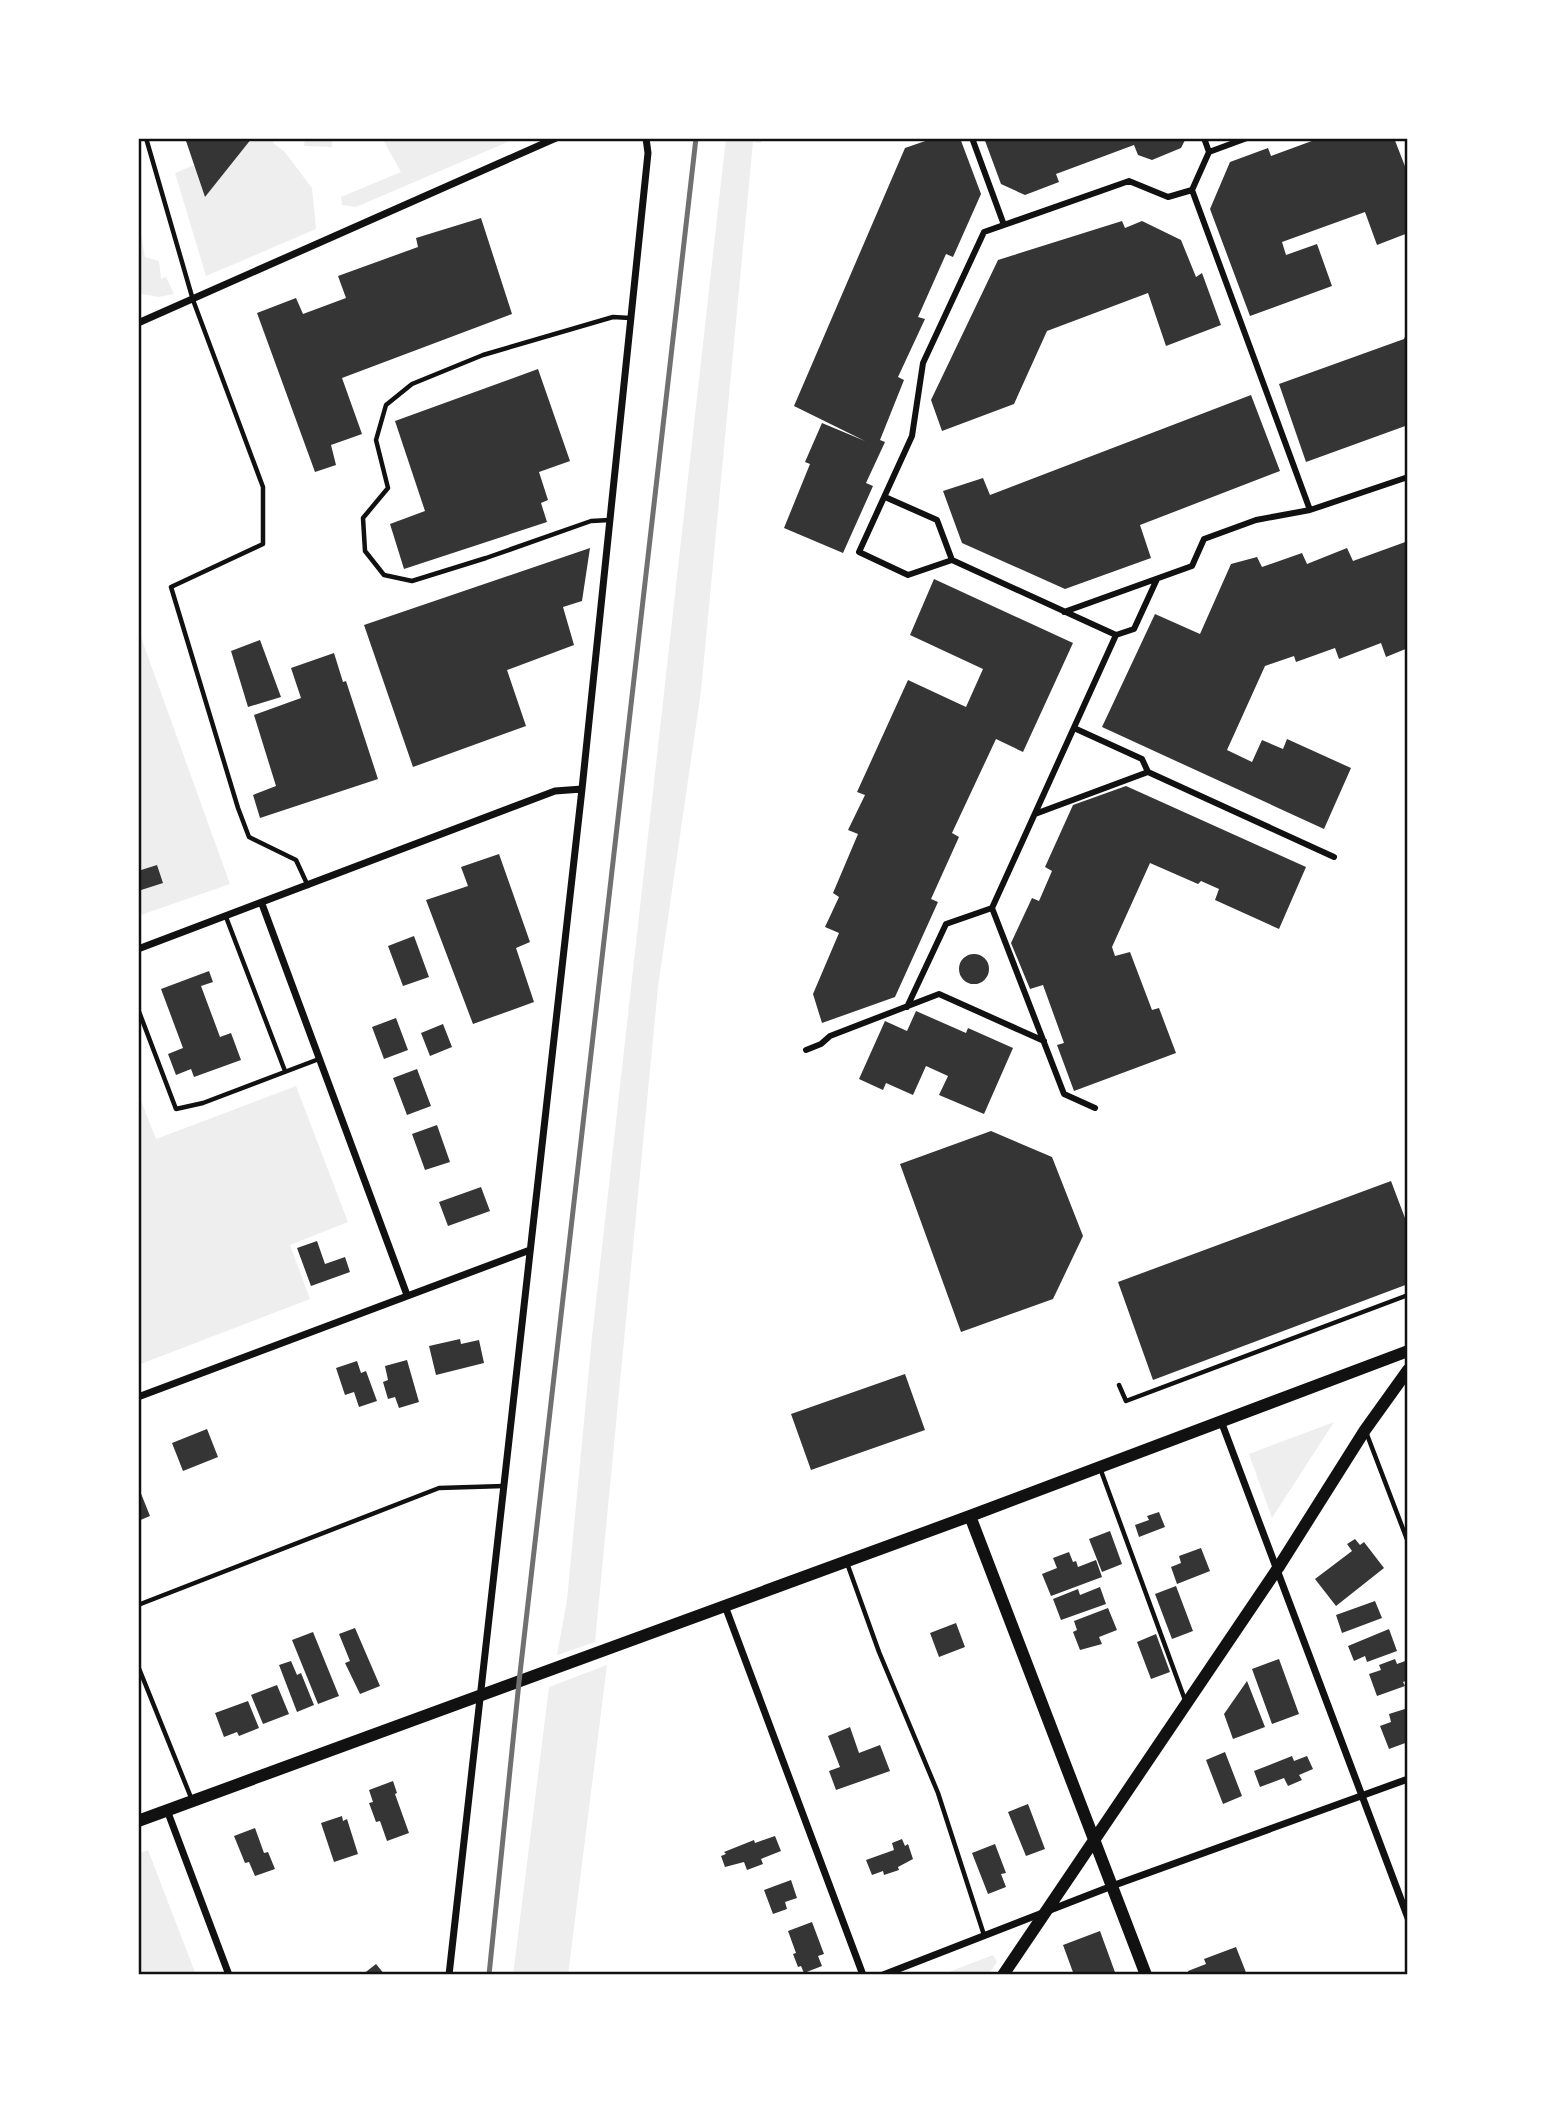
<svg xmlns="http://www.w3.org/2000/svg" width="1546" height="2113" font-family="'Alegreya Sans',sans-serif">
	<style>
		.green { fill: #eee }
		.building { fill: #353535 }
		.lines { fill: none; stroke-linecap: round; stroke-linejoin: round }
		.service { stroke: #111; stroke-width: 4.5 }
		.pedestrian { stroke: #111; stroke-width: 6 }
		.minor { stroke: #111; stroke-width: 7 }
		.tertiary { stroke: #111; stroke-width: 12 }
		.rail { stroke: #707070; stroke-width: 5 }
		.neatline { fill: none; stroke: #111; stroke-width: 2.5 }
	</style>
	<rect width="100%" height="100%" fill="#fff"/>
	<path class="green" d="M252,138H276L273,143L284,151L312,188L316,229L206,276L175,173L194,165L205,197Z
		M305,138H332V147L304,146Z
		M382,138H517L356,207L342,205L341,197L401,172Z
		M726,138H762L761,143L753,142L701,691L658,987L595,1642L557,1655L567,1600L592,1337Z
		M138,219L145,257L159,261L161,279L166,277L174,294L158,297L138,293Z
		M138,629L230,884L138,916Z
		M296,1086L348,1222L290,1245L310,1299L138,1365V1093L156,1139Z
		M1334,1422L1272,1518L1249,1454Z
		M607,1665L568,1975H513L549,1687Z
		M148,1850L196,1975H138V1854Z
		M993,1955L997,1962L988,1975H941Z"/>
	<path class="building" d="M185,138H252L205,197Z
		M934,138H960L981,194L953,257L946,254L918,317L925,319L898,377L904,380L880,440L885,442L866,483L873,486L843,553L784,528L810,464L805,462L822,423L865,441L794,406L905,148Z
		M984,138H1186L1181,148L1152,160L1138,155L1134,145L1056,174L1059,182L1025,195L1001,184Z
		M1320,138H1394L1408,174V233L1377,245L1365,212L1282,242L1286,255L1317,244L1332,286L1250,316L1210,209L1230,162L1268,148L1271,156Z
		M481,218L512,314L342,378L362,434L331,445L336,465L315,472L257,313L296,298L303,314L346,298L338,276L418,247L416,238Z
		M1122,221L1125,228L1142,221L1181,240L1196,277L1202,273L1221,325L1166,346L1148,293L1047,331L1014,404L942,431L931,400L998,260Z
		M1408,330V425L1306,462L1279,384L1404,339Z
		M538,369L570,461L539,472L548,500L541,503L547,522L404,569L390,524L425,511L395,421Z
		M1251,395L1280,471L1140,525L1151,558L1065,589L962,543L943,491L983,478L990,495Z
		M1408,541V648L1386,657L1381,643L1339,659L1335,648L1296,662L1294,656L1265,666L1227,750L1252,762L1262,740L1283,749L1287,739L1351,768L1324,829L1102,727L1155,614L1200,634L1231,564L1257,557L1262,567L1302,553L1307,564L1347,548L1353,561Z
		M590,548L582,601L563,607L574,645L507,670L526,726L413,767L364,625Z
		M934,579L1073,643L1023,752L996,739L952,833L959,837L931,899L938,902L895,997L822,1023L813,994L839,933L825,927L839,897L833,893L858,834L848,830L865,795L857,792L908,680L966,707L983,669L910,635Z
		M260,640L281,697L248,707L231,651Z
		M334,653L343,682L346,681L378,779L260,818L253,795L276,786L254,715L301,698L291,668Z
		M1126,786L1306,867L1279,929L1215,900L1219,889L1201,881L1198,884L1150,863L1112,947L1115,956L1130,952L1152,1010L1159,1008L1176,1053L1074,1091L1057,1045L1064,1043L1043,985L1030,989L1011,943L1032,898L1039,901L1052,871L1045,867L1073,805Z
		M499,854L530,942L516,948L534,1002L473,1024L426,900L468,886L461,867Z
		M157,865L163,883L138,891V871Z
		M414,936L429,977L403,986L388,946Z
		M959 969a15 15 0 1 1 30 0a15 15 0 1 1-30 0Z
		M209,971L213,982L201,986L220,1037L231,1033L241,1060L194,1077L191,1069L176,1075L168,1054L183,1048L161,989Z
		M916,1011L966,1033L968,1028L1013,1048L984,1114L939,1095L948,1076L926,1066L913,1095L886,1083L883,1090L859,1079L885,1021L907,1031Z
		M396,1018L408,1050L384,1059L372,1027Z
		M443,1024L452,1047L430,1056L421,1033Z
		M417,1069L431,1106L407,1115L393,1078Z
		M437,1125L450,1162L425,1170L412,1134Z
		M991,1131L1052,1157L1083,1236L1053,1299L961,1332L900,1164Z
		M1391,1181L1408,1226V1284L1153,1380L1118,1282Z
		M481,1187L490,1211L448,1226L439,1202Z
		M317,1241L325,1264L345,1257L350,1272L311,1286L297,1248Z
		M460,1339L461,1344L479,1340L484,1363L436,1375L429,1346Z
		M407,1360L419,1402L399,1408L395,1397L388,1399L383,1382L388,1380L385,1366Z
		M357,1361L361,1373L366,1371L377,1401L359,1407L354,1392L345,1395L336,1368Z
		M905,1374L925,1430L811,1470L791,1414Z
		M207,1429L218,1457L183,1471L172,1443Z
		M138,1486L150,1516L138,1521Z
		M1159,1512L1165,1527L1139,1537L1135,1525L1149,1520L1147,1516Z
		M1110,1531L1122,1564L1102,1572L1089,1539Z
		M1355,1539L1360,1545L1364,1542L1384,1568L1336,1606L1315,1579L1352,1551L1347,1544Z
		M1201,1548L1210,1571L1177,1584L1171,1567L1181,1563L1179,1556Z
		M1069,1552L1073,1562L1076,1561L1078,1567L1096,1560L1102,1577L1051,1596L1042,1574L1057,1568L1053,1558Z
		M1176,1586L1193,1631L1172,1639L1155,1594Z
		M1100,1587L1106,1604L1061,1620L1053,1599L1078,1589L1080,1595Z
		M1375,1601L1382,1618L1342,1633L1336,1615Z
		M1108,1608L1117,1630L1099,1637L1102,1644L1080,1650L1073,1632L1077,1630L1074,1621Z
		M956,1623L965,1647L939,1657L930,1633Z
		M355,1628L380,1686L360,1694L345,1663L350,1661L339,1634Z
		M1389,1629L1397,1651L1367,1662L1365,1656L1354,1661L1348,1646Z
		M313,1632L339,1696L318,1704L292,1640Z
		M1156,1634L1170,1672L1151,1679L1137,1642Z
		M1279,1659L1299,1714L1272,1724L1252,1669Z
		M1395,1659L1397,1664L1408,1660V1680L1403,1682L1405,1686L1377,1696L1369,1674L1381,1670L1379,1665Z
		M291,1661L297,1675L301,1673L314,1705L297,1712L279,1665Z
		M1247,1681L1265,1727L1233,1739L1224,1714Z
		M277,1685L289,1714L263,1724L251,1695Z
		M248,1701L259,1728L239,1736L237,1732L224,1737L215,1713Z
		M1408,1708V1742L1389,1749L1380,1726L1391,1722L1389,1714Z
		M850,1727L859,1753L880,1745L890,1771L836,1790L829,1771L840,1767L828,1736Z
		M1225,1752L1242,1796L1223,1804L1206,1760Z
		M1292,1756L1294,1761L1307,1756L1313,1769L1299,1775L1302,1780L1288,1786L1284,1778L1260,1787L1254,1771Z
		M393,1781L397,1793L395,1794L409,1833L387,1841L380,1821L376,1822L369,1803L373,1802L369,1790Z
		M1028,1804L1045,1849L1026,1856L1008,1812Z
		M342,1816L343,1821L347,1819L358,1854L334,1862L321,1823Z
		M255,1828L264,1853L268,1852L275,1869L255,1876L249,1862L245,1863L234,1836Z
		M775,1836L781,1851L761,1859L763,1864L747,1870L744,1862L725,1867L721,1856L726,1854L724,1852L754,1840L755,1843Z
		M902,1839L905,1846L908,1844L913,1859L898,1867L899,1870L884,1875L883,1871L872,1875L866,1860L894,1850L892,1843Z
		M995,1844L1006,1873L1001,1874L1006,1887L988,1894L972,1853Z
		M791,1880L797,1898L785,1902L787,1909L773,1914L764,1890Z
		M812,1922L824,1954L818,1956L822,1966L804,1973L801,1966L798,1967L793,1954L796,1953L788,1931Z
		M1100,1931L1116,1975H1074L1063,1945Z
		M1236,1947L1247,1975H1189L1188,1971L1206,1964L1204,1959Z
		M376,1964L385,1975H362Z"/>
	<g class="lines">
		<path class="service" d="M146,138L193,300L263,487V544L171,587L238,808L249,837L296,860L308,886
			M610,520L591,521L486,558L412,581L384,575L365,551L363,518L388,488L376,440L386,405L412,384L483,355L613,317L630,318
			M226,917L285,1071
			M138,1009L176,1109L203,1103L319,1059
			M1119,1385L1126,1401L1408,1295
			M1366,1432L1408,1542
			M1100,1468L1185,1700
			M847,1563L879,1652L938,1793L984,1935
			M138,1605L439,1488L504,1486
			M138,1666L192,1800"/>
		<path class="pedestrian" d="M972,138L1004,225
			M1204,138L1209,152
			M1192,190L1310,510
			M885,497L937,520L952,560L1116,635
			M952,560L908,575L859,552L912,436L923,363L984,232L1129,181L1168,197L1192,190L1209,152L1247,138
			M1064,612L1192,566L1204,539L1256,520L1310,510L1408,477
			M1074,728L1142,759L1148,772L1334,857
			M1035,814L1148,772
			M907,1007L946,924L992,908
			M806,1050L821,1044L830,1036L939,994L1044,1041
			M1095,1108L1064,1094L992,908L1116,635L1134,629L1157,579"/>
		<path class="minor" d="M138,323L556,138
			M262,904L407,1295
			M138,949L555,791L582,789
			M138,1397L530,1250
			M1221,1421L1408,1918
			M725,1606L863,1975
			M167,1810L229,1975
			M449,1975L582,789L648,153L646,138
			M883,1975L1112,1886L1408,1779"/>
		<path class="tertiary" d="M970,1516L1146,1975
			M138,1821L970,1516L1408,1351
			M1003,1975L1278,1568L1365,1430L1408,1370"/>
		<path class="rail" d="M489,1975L519,1682L696,138"/>
	</g>
	<rect width="1546" height="2113" fill="none" stroke="#ffffff" stroke-width="280"/>
	<rect x="140" y="140" width="1266" height="1833" class="neatline"/>
</svg>
